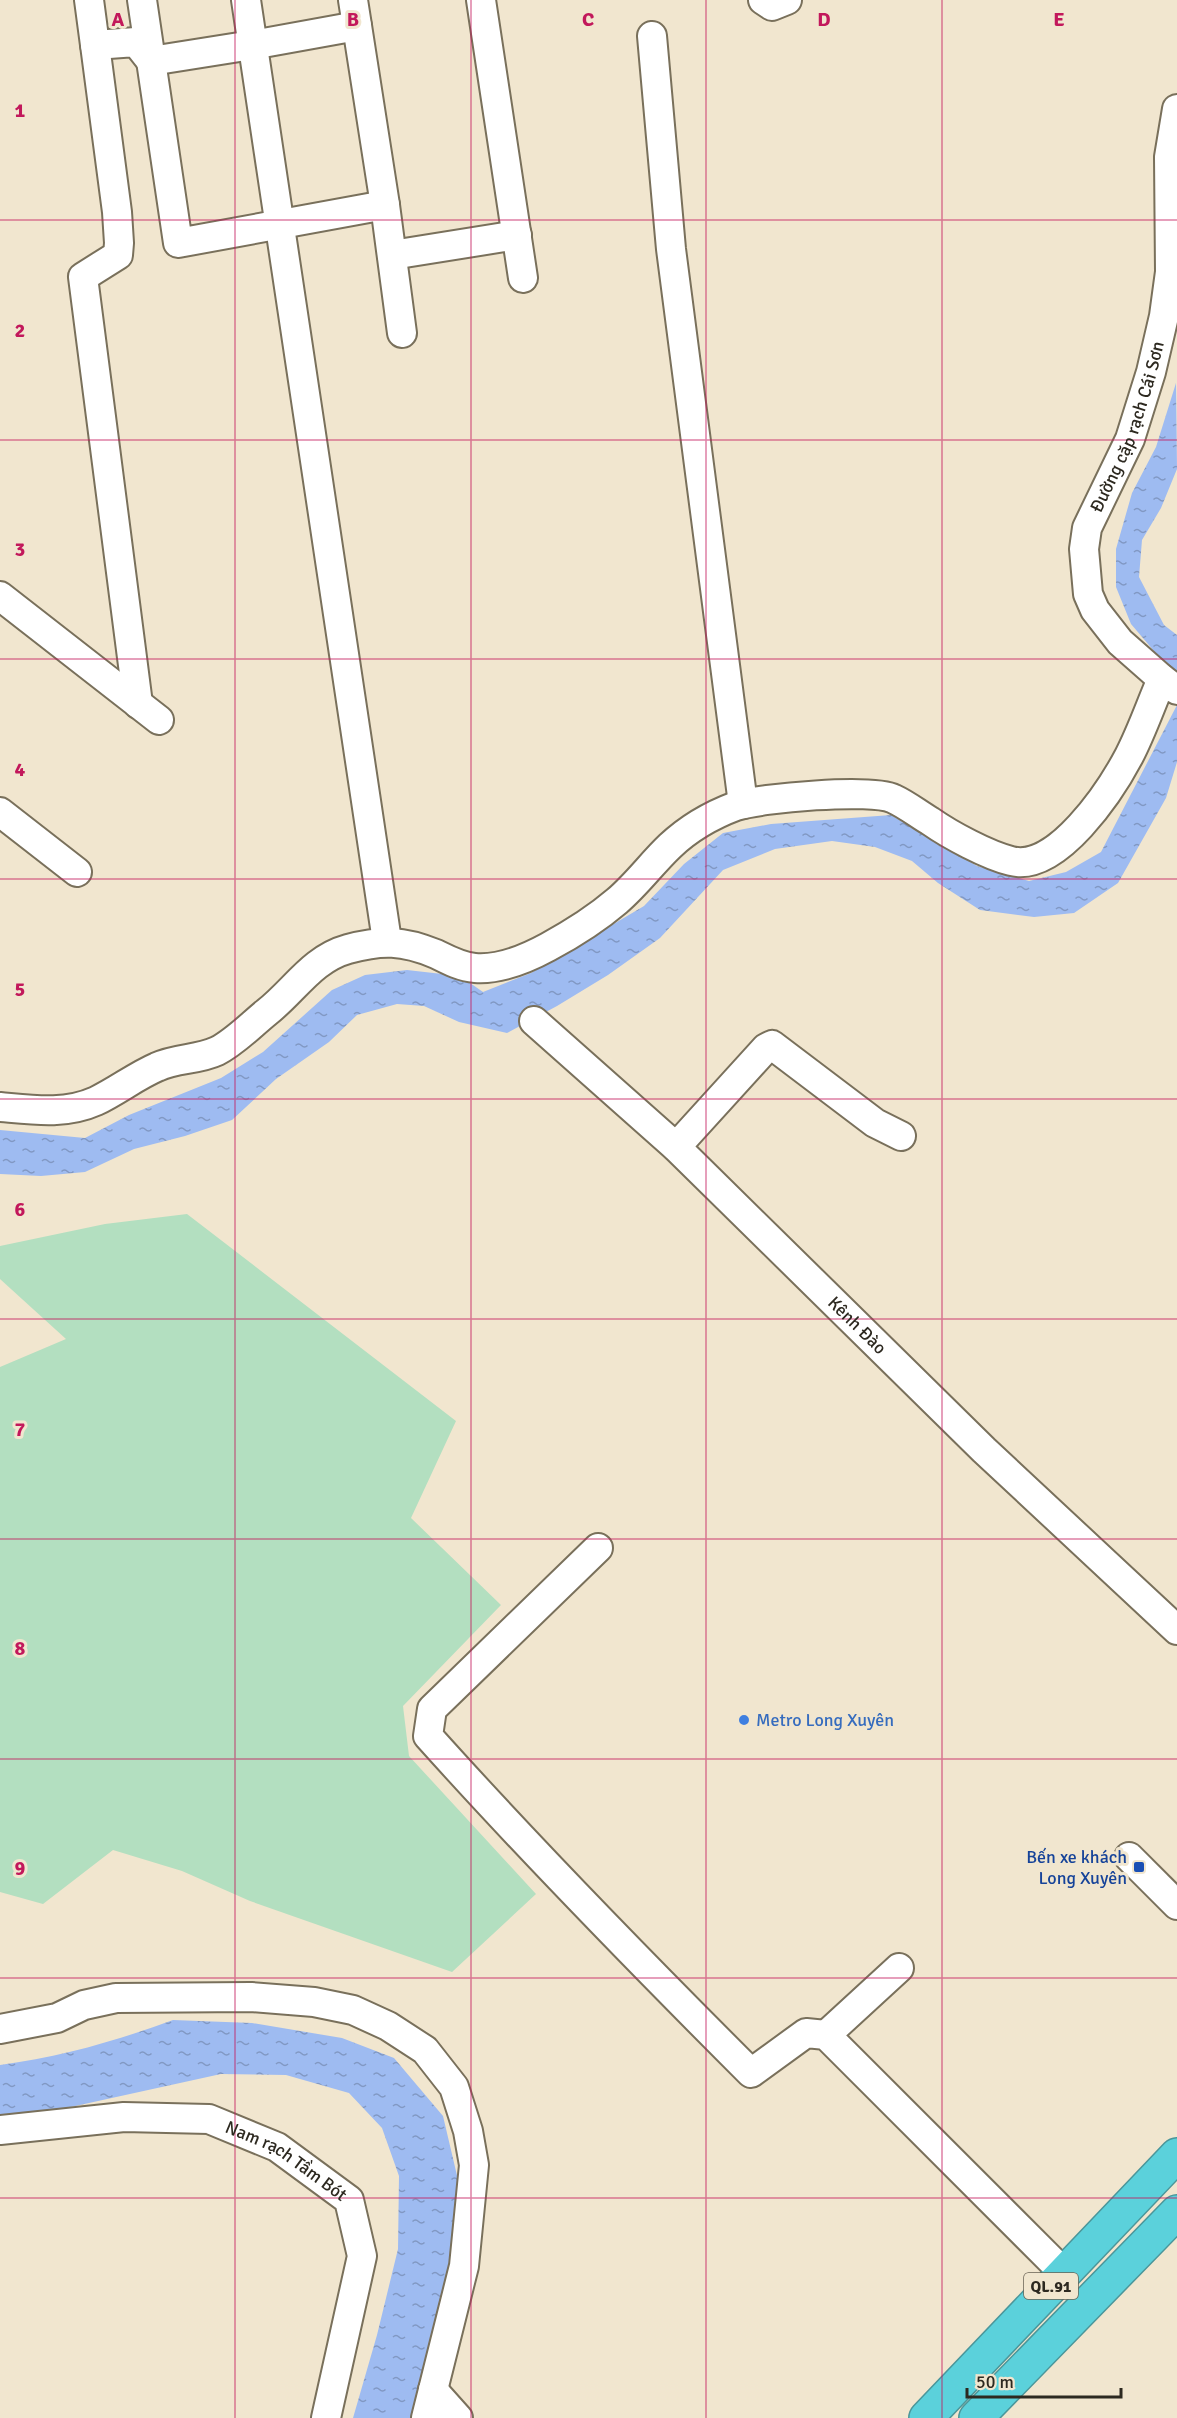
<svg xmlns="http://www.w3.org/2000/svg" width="1177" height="2418" font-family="Signika,sans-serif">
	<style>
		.green { fill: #b3dfc0 }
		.water { fill: url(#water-ripples) }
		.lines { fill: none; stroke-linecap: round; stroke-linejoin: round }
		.minor-casing { stroke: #79705b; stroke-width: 32 }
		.highway-casing { stroke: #4b969a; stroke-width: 36 }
		.minor { stroke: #fff; stroke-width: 28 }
		.highway { stroke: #5bd1db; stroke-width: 33 }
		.grid { fill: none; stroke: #c2185b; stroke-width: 1.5; stroke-opacity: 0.55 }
		.shop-dot { fill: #3f7fe0; stroke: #f1e6cf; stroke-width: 2 }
		.transit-dot { fill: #1a4fb4; stroke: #f1e6cf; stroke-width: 2 }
		.labels { text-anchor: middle; stroke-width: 6; stroke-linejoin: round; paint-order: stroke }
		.shield { fill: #f1e6cf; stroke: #686254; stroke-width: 1.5 }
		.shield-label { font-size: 16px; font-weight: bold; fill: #2d2920 }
		.street-label { font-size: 18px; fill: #2d2920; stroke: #f1e6cf }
		.shop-label { font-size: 18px; fill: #366cbe; stroke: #f1e6cf; text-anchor: start }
		.transit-label { font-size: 18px; fill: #164399; stroke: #f1e6cf; text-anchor: end }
		.grid-label { font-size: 20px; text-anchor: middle; font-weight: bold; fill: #c2185b; stroke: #f1e6cf; stroke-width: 6; stroke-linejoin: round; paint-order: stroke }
	</style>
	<defs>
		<pattern id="water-ripples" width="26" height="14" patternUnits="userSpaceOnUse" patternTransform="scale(1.5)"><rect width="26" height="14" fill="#9ebbf1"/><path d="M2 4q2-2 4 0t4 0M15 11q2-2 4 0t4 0" fill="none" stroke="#8198c3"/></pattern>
	</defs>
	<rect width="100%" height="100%" fill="#f1e6cf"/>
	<path class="green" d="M187,1214L456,1421L411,1518L501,1605L403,1706L409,1756L536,1894L452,1972L250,1901L182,1871L113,1850L43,1904L0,1892V1367L66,1339L0,1279V1246L105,1224Z"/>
	<path class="water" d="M1176,383L1177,469L1161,508L1142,540L1139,577L1164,625L1177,635V678L1131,624L1116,587V549L1132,493L1156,447Z
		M1177,705V762L1166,798L1118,883L1074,913L1034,917L980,910L938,883L912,861L875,847L832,841L775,849L723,870L660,938L608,975L557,1006L507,1033L459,1022L424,1006L397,1004L357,1015L329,1042L276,1079L232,1120L185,1136L134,1149L85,1172L41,1176L0,1174V1130L85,1138L129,1115L221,1078L263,1052L332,990L365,975L407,970L460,976L483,992L531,973L644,906L684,864L723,833L771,824L891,815L977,866L1029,881L1066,872L1101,852Z
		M173,2020L252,2023L342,2038L394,2058L443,2116L459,2184L454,2248L439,2330L411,2418H353L377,2335L398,2249L399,2176L382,2128L349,2093L286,2075L221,2074L48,2112L0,2119V2065C60,2057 116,2041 173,2020Z"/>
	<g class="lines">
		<g class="minor-casing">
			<g id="minor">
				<path d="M89,0L95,45L136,42L151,61L252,45L357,26"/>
				<path d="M142,0L178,243L385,205"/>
				<path d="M246,0L387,941"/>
				<path d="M353,0L385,205L402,333"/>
				<path d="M481,0L523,278"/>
				<path d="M763,0L772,6L787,0"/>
				<path d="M652,36L671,249L743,804"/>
				<path d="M95,45L117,212L119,243L118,255L83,277L138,704"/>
				<path d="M392,255L517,235"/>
				<path d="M0,596L159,720"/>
				<path id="s1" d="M1162,679L1120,642L1095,610L1088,594L1084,549L1087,528L1130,439L1151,372L1164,316L1170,272L1169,157L1177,109"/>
				<path d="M0,812L77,872"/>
				<path id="s2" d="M534,1021L676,1147L984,1450L1177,1630"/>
				<path d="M0,1107C33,1110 65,1115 96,1101C117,1091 136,1076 157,1067C176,1058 198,1060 217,1051C235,1042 252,1024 267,1012C295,990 312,959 348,949C382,940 402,940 436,954C448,960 461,967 475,968C500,970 526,959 548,947C572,934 596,919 617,901C637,884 652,863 670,846C689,828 712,815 736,806C760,798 872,788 894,799C907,805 918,814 930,821C950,835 987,855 1011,861C1057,873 1111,790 1129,756C1142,731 1151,704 1162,679L1177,690"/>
				<path d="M676,1147L766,1048L772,1045L875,1123L901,1136"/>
				<path d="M598,1548L432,1709L428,1736C532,1852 641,1963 751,2073L806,2033L826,2035L1064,2273"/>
				<path d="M1129,1857L1177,1905"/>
				<path d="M0,2029L57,2018L84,2005L116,1998L251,1997L314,2002L353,2010L388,2026L425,2050L454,2087L468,2131L474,2165L464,2266L426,2418"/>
				<path d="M826,2035L899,1968"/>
				<path id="s3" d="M0,2130L124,2117L209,2119L277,2147L349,2200L362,2256L326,2418"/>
				<path d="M433,2390L458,2418"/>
			</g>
		</g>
		<g class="highway-casing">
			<path id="highway" d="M926,2418L1177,2155
				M976,2418L1177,2212"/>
		</g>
		<use href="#minor" class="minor"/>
		<use href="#highway" class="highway"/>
	</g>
	<path class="grid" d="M235,0V2418M471,0V2418M706,0V2418M942,0V2418M0,220H1177M0,440H1177M0,659H1177M0,879H1177M0,1099H1177M0,1319H1177M0,1539H1177M0,1759H1177M0,1978H1177M0,2198H1177"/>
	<circle class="shop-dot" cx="744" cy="1720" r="6"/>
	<rect class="transit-dot" x="1133" y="1861" width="12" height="12" rx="3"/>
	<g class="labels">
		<rect class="shield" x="1024" y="2273" width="54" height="26" rx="4.5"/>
		<g class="shield-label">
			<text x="1051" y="2292">QL.91</text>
		</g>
		<g class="street-label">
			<text dy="6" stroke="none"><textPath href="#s1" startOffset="290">Đường cặp rạch Cái Sơn</textPath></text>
			<text dy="6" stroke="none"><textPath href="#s2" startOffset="444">Kênh Đào</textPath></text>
			<text dy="6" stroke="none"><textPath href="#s3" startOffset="298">Nam rạch Tầm Bót</textPath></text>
		</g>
		<g class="shop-label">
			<text x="756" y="1726">Metro Long Xuyên</text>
		</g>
		<g class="transit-label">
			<text x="1127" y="1863">Bến xe khách<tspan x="1127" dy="21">Long Xuyên</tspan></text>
		</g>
	</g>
	<g class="grid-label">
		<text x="118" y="26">A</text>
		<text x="353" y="26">B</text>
		<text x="588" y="26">C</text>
		<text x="824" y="26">D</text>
		<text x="1059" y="26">E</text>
		<text x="20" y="117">1</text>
		<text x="20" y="337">2</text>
		<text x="20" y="556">3</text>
		<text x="20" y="776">4</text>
		<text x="20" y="996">5</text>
		<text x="20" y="1216">6</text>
		<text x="20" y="1436">7</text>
		<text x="20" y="1655">8</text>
		<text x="20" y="1875">9</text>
	</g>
	<path d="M967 2388v9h154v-9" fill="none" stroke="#2d2920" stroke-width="3"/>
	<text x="976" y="2388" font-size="18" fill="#2d2920" stroke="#f1e6cf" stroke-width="4.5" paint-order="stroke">50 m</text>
</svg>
